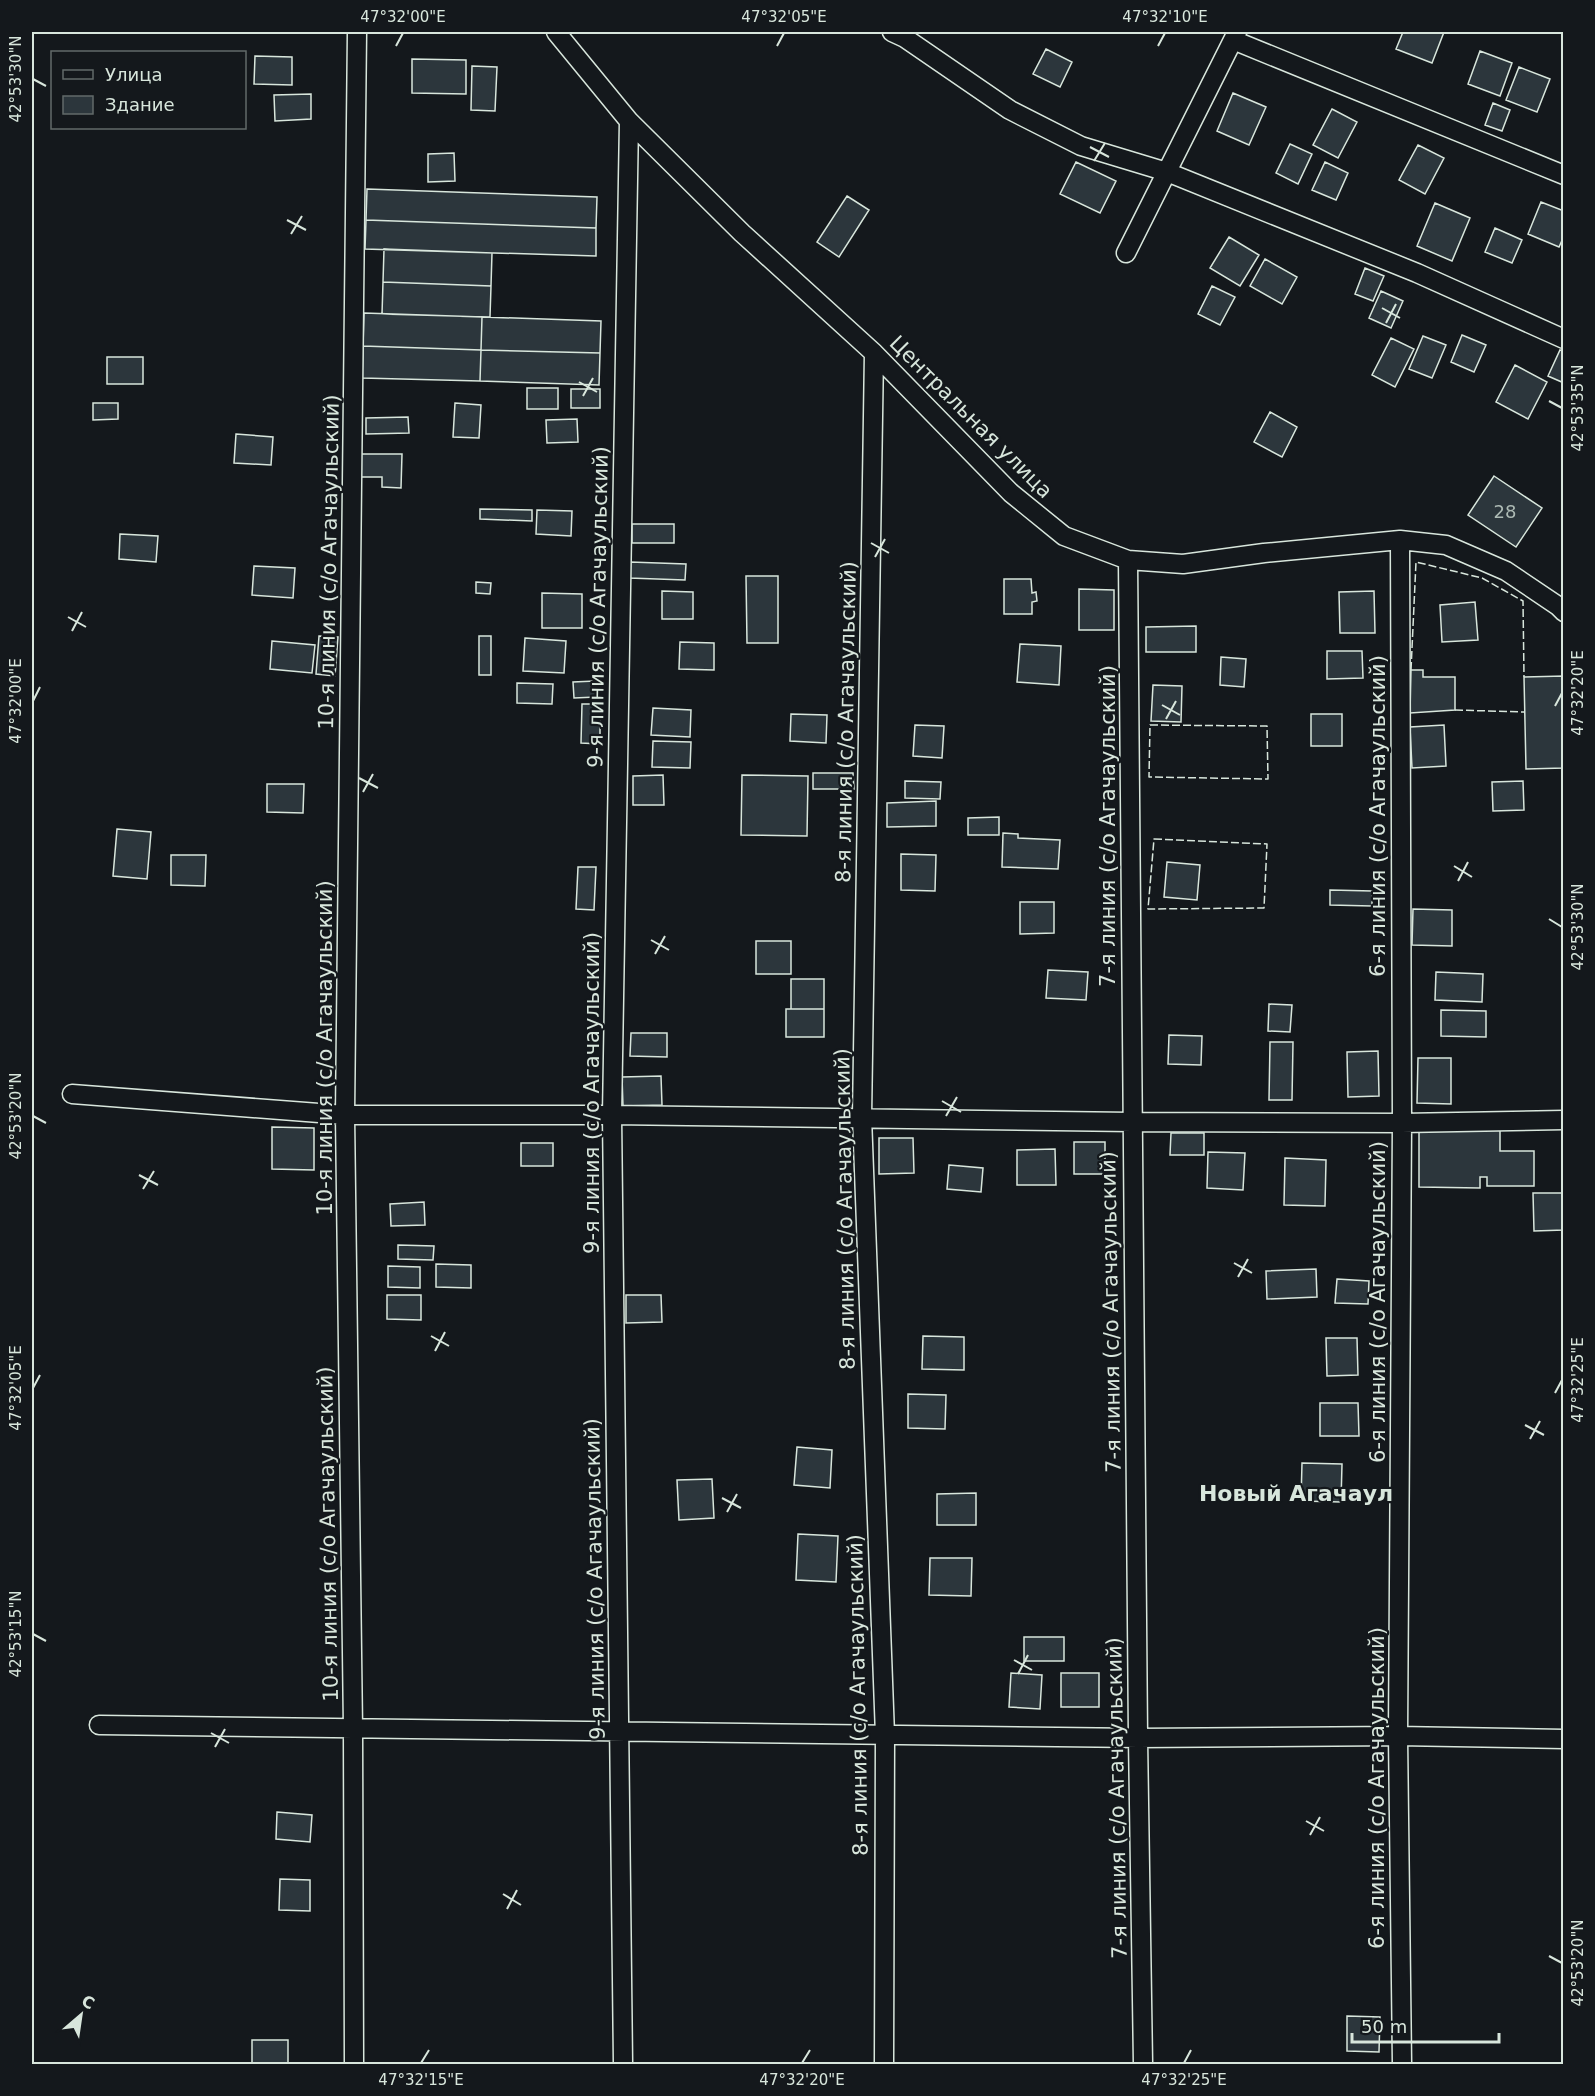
<svg xmlns="http://www.w3.org/2000/svg" width="1595" height="2096" font-family="'DejaVu Sans',sans-serif">
	<style>
		.building { fill: #2c363c; stroke: #d8e6dc; stroke-width: 1.5 }
		.lines { fill: none; stroke-linecap: round; stroke-linejoin: round }
		.minor-casing { stroke: #d8e6dc; stroke-width: 21 }
		.minor { stroke: #14181c; stroke-width: 18 }
		.fence { stroke: #d8e6dc; stroke-width: 1.5; stroke-dasharray: 8 3; stroke-linecap: butt }
		.ticks { fill: none; stroke: #d8e6dc; stroke-width: 2 }
		.labels { text-anchor: middle; stroke-width: 4.5; stroke-linejoin: round; paint-order: stroke }
		.number-label { font-size: 18px; fill: #adbab4 }
		.street-label { font-size: 21px; fill: #d8e6dc; stroke: #14181c }
		.neighbourhood-label { font-size: 22px; font-weight: bold; fill: #d8e6dc; stroke: #14181c }
		.neatline { fill: none; stroke: #d8e6dc; stroke-width: 2 }
		.ticks-label { font-size: 15px; text-anchor: middle; fill: #d8e6dc }
	</style>
	<rect width="100%" height="100%" fill="#14181c"/>
	<path class="building" d="M1403,32H1444L1432,63L1396,49Z
		M1046,49L1072,62L1060,87L1033,74Z
		M1480,51L1512,63L1500,96L1468,84Z
		M255,56L292,57V85L254,84Z
		M412,59L466,60V94L412,93Z
		M472,66L497,67L495,111L471,110Z
		M1519,67L1550,79L1537,112L1506,100Z
		M1233,93L1266,107L1249,145L1217,131Z
		M311,94V119L275,121L274,95Z
		M1493,103L1510,110L1502,131L1485,125Z
		M1332,109L1357,122L1338,158L1313,145Z
		M1290,144L1312,154L1298,184L1276,173Z
		M1418,145L1444,158L1425,194L1399,180Z
		M454,153L455,181L428,182V154Z
		M1076,162L1116,181L1100,213L1060,194Z
		M1325,162L1348,173L1336,200L1312,190Z
		M367,189L597,197L596,228L366,220Z
		M847,196L869,210L839,257L817,242Z
		M1541,202L1564,211V236L1559,247L1528,234Z
		M1435,203L1470,218L1452,261L1417,246Z
		M366,220L596,228V256L365,249Z
		M1495,228L1522,240L1512,263L1485,252Z
		M1229,237L1259,255L1240,286L1210,268Z
		M384,249L492,253L491,286L383,282Z
		M1265,259L1297,277L1282,304L1250,286Z
		M1365,268L1384,276L1373,301L1355,294Z
		M383,282L491,286L490,317L382,314Z
		M1212,286L1235,297L1220,325L1198,314Z
		M1381,291L1403,301L1391,328L1369,318Z
		M364,313L482,317L481,350L363,346Z
		M482,317L601,321L600,353L481,350Z
		M1462,335L1486,345L1474,372L1451,362Z
		M1423,336L1446,345L1432,378L1409,369Z
		M1391,338L1414,349L1395,387L1372,375Z
		M363,346L481,350L480,381L362,378Z
		M481,350L600,353L599,385L480,381Z
		M1560,350L1564,351V383L1548,376Z
		M107,357H143V384H107Z
		M1515,365L1547,382L1528,419L1496,402Z
		M527,388H558V409H527Z
		M571,389H600V408H571Z
		M93,403H118V419L93,420Z
		M455,403L481,405L479,438L453,437Z
		M1270,412L1297,427L1282,457L1254,442Z
		M408,417L409,433L366,434V418Z
		M577,419L578,442L547,443L546,420Z
		M236,434L273,437L271,465L234,463Z
		M361,454H402L401,488L382,487V477H361Z
		M1494,476L1542,508L1516,547L1468,515Z
		M480,509L532,510V521L480,519Z
		M537,510L572,511L571,536L536,534Z
		M632,524H674V543H632Z
		M120,534L158,536L156,562L119,559Z
		M630,562L686,564L685,580L629,578Z
		M254,566L295,568L293,598L252,595Z
		M746,576H778V643H747Z
		M1004,579H1031L1032,593L1036,592L1037,601L1032,602V614H1004Z
		M476,582L491,583L490,594L476,593Z
		M1079,589L1114,590V630H1079Z
		M662,591L693,592V619H662Z
		M1374,591L1375,633H1340L1339,592Z
		M542,593L582,594V628H542Z
		M1475,602L1478,640L1442,642L1440,605Z
		M1196,626V652H1146V627Z
		M319,636L338,637L335,676L316,674Z
		M479,636H491V675H479Z
		M525,638L566,641L564,673L523,671Z
		M272,641L315,645L312,673L270,669Z
		M680,642L714,643V670L679,669Z
		M1020,644L1061,646L1059,685L1017,682Z
		M1327,651H1362L1363,678L1327,679Z
		M1221,657L1246,659L1244,687L1220,685Z
		M1411,670H1423V677H1455V710L1410,713Z
		M1564,676V768L1526,769L1524,677Z
		M595,681L596,697L574,698L573,682Z
		M517,683L553,684L552,704L517,703Z
		M1153,685L1182,686L1181,722L1151,721Z
		M582,704H600V744L581,743Z
		M653,708L691,710L690,737L651,735Z
		M791,714L827,715L826,743L790,741Z
		M1311,714H1342V746H1311Z
		M915,725L944,726L942,758L913,756Z
		M1444,725L1446,766L1412,768L1410,727Z
		M653,741L691,742L690,768L652,767Z
		M813,773H853L854,789H813Z
		M663,775L664,805H633V776Z
		M742,775L808,776L807,836L741,835Z
		M905,781L941,782L940,799L905,798Z
		M1523,781L1524,810L1493,811L1492,782Z
		M267,784H304L303,813L267,812Z
		M936,801V826L887,827V803Z
		M999,817V835H968V818Z
		M117,829L151,832L147,879L113,876Z
		M1003,833L1018,834V838L1060,840L1058,869L1002,867Z
		M901,854L936,855L935,891L901,890Z
		M171,855H206L205,886L171,885Z
		M1167,862L1200,865L1197,900L1164,897Z
		M578,867H596L594,910L576,909Z
		M1330,890L1372,891V906L1330,905Z
		M1020,902H1054V933L1020,934Z
		M1413,909L1452,910V946L1412,945Z
		M756,941H791V974H756Z
		M1048,970L1088,972L1086,1000L1046,998Z
		M1436,972L1483,974L1482,1002L1435,1000Z
		M791,979H824V1009H791Z
		M1269,1004L1292,1005L1290,1032L1268,1031Z
		M786,1009H824V1037H786Z
		M1441,1010L1486,1011V1037L1441,1036Z
		M631,1033H667V1057L630,1056Z
		M1169,1035L1202,1036L1201,1065L1168,1064Z
		M1270,1042H1293L1292,1100H1269Z
		M1378,1051L1379,1096L1348,1097L1347,1052Z
		M1418,1058H1451V1104L1417,1103Z
		M661,1076L662,1105L623,1106L622,1077Z
		M272,1127L314,1128V1170L272,1169Z
		M1419,1129L1500,1130V1151H1534V1186H1487V1177H1480V1188L1419,1187Z
		M1171,1133H1204V1155H1170Z
		M879,1138H913L914,1173L879,1174Z
		M1074,1142H1105V1174H1074Z
		M521,1143H553V1166H521Z
		M1055,1149L1056,1185H1017V1150Z
		M1208,1152L1245,1153L1243,1190L1207,1188Z
		M1285,1158L1326,1160L1325,1206L1284,1205Z
		M949,1165L983,1168L981,1192L947,1189Z
		M1533,1193H1564V1230L1534,1231Z
		M424,1202L425,1225L391,1226L390,1204Z
		M398,1245L434,1246L433,1260L398,1259Z
		M436,1264L471,1265V1288L436,1287Z
		M388,1266L420,1267V1288L388,1287Z
		M1316,1269L1317,1297L1267,1299L1266,1271Z
		M1337,1279L1369,1281L1368,1304L1335,1303Z
		M387,1295H421V1320L387,1319Z
		M626,1295H661L662,1322L626,1323Z
		M923,1336L964,1337V1370L922,1369Z
		M1326,1338H1357L1358,1375L1327,1376Z
		M908,1394L946,1395L945,1429L908,1428Z
		M1320,1403H1358L1359,1436H1320Z
		M797,1447L832,1450L830,1488L794,1485Z
		M1302,1463L1342,1464L1341,1502L1301,1501Z
		M712,1479L714,1518L679,1520L677,1480Z
		M976,1493V1525H937V1494Z
		M798,1534L838,1536L836,1582L796,1580Z
		M930,1558H972L971,1596L929,1595Z
		M1024,1637H1064V1661H1024Z
		M1011,1673L1042,1675L1040,1709L1009,1707Z
		M1061,1673H1099V1707H1061Z
		M277,1812L312,1815L310,1842L276,1839Z
		M280,1879L310,1880V1911L279,1910Z
		M1347,2016L1380,2017L1379,2052L1347,2051Z
		M252,2040H288V2064H252Z"/>
	<g class="lines">
		<g class="minor-casing">
			<path id="minor" d="M556,32L629,121L742,233L874,353L1011,493L1064,536L1128,560L1183,564L1264,553L1400,540L1446,545L1506,571L1558,606L1564,612
				M892,32L905,38L1010,110L1081,146L1167,172L1417,273L1564,339
				M1233,40L1564,175
				M1126,253L1237,32
				M874,353L862,1117L885,1735L884,2064
				M1400,540L1402,1123L1398,1736L1402,2064
				M1128,560L1138,1738L1143,2064
				M72,1094L345,1115H612L1132,1122L1402,1123L1564,1120
				M99,1725L1138,1738L1398,1736L1564,1739
				M354,2064L353,1729L345,1115L357,32
				M623,2064L612,1115L629,121"/>
		</g>
		<use href="#minor" class="minor"/>
		<path class="fence" d="M1411,670L1416,562L1482,578L1523,601L1524,677
			M1455,710L1525,712
			M1150,725L1267,726L1268,779L1149,777Z
			M1154,839L1267,844L1264,908L1148,909Z"/>
	</g>
	<path class="ticks" d="M396,46L403,33M777,46L784,33M1158,46L1165,33M33,79L46,86M1090,147L1109,157M1094,161L1105,143M287,220L306,230M291,234L302,216M1382,308L1400,318M1386,323L1396,304M579,382L597,392M583,396L593,378M1549,401L1562,408M871,543L889,553M875,557L885,539M68,617L86,627M72,631L82,612M33,701L40,687M1162,705L1180,715M1555,706L1562,693M1166,719L1176,701M359,778L378,788M363,792L373,774M1454,866L1472,877M1458,881L1468,862M1549,919L1562,927M651,940L669,950M655,954L665,936M942,1101L961,1112M33,1116L46,1123M946,1116L957,1097M139,1175L158,1185M143,1189L154,1171M1234,1263L1252,1273M1238,1277L1248,1259M431,1336L449,1346M435,1351L445,1332M33,1388L40,1375M1555,1393L1562,1380M1525,1425L1544,1435M1530,1439L1540,1421M722,1498L741,1508M727,1512L737,1494M33,1634L46,1641M1014,1660L1032,1670M1018,1674L1028,1655M211,1733L229,1743M215,1747L225,1729M1306,1821L1324,1831M1310,1835L1320,1817M503,1894L521,1905M507,1909L517,1890M1549,1956L1562,1963M421,2063L429,2050M802,2063L810,2050M1184,2063L1191,2050"/>
	<g class="labels">
		<g class="number-label">
			<text x="1505" y="518">28</text>
		</g>
		<g class="street-label">
			<text transform="translate(971 417) rotate(45)" y="7">Центральная улица</text>
			<text transform="translate(329 562) rotate(-89)" y="7">10-я линия (с/о Агачаульский)</text>
			<text transform="translate(598 607) rotate(-89)" y="7">9-я линия (с/о Агачаульский)</text>
			<text transform="translate(846 722) rotate(-89)" y="7">8-я линия (с/о Агачаульский)</text>
			<text transform="translate(1378 816) rotate(-90)" y="7">6-я линия (с/о Агачаульский)</text>
			<text transform="translate(1108 826) rotate(-90)" y="7">7-я линия (с/о Агачаульский)</text>
			<text transform="translate(325 1048) rotate(-90)" y="7">10-я линия (с/о Агачаульский)</text>
			<text transform="translate(592 1093) rotate(-90)" y="7">9-я линия (с/о Агачаульский)</text>
			<text transform="translate(845 1209) rotate(-91)" y="7">8-я линия (с/о Агачаульский)</text>
			<text transform="translate(1378 1302) rotate(-90)" y="7">6-я линия (с/о Агачаульский)</text>
			<text transform="translate(1111 1312) rotate(-91)" y="7">7-я линия (с/о Агачаульский)</text>
			<text transform="translate(328 1534) rotate(-91)" y="7">10-я линия (с/о Агачаульский)</text>
			<text transform="translate(595 1579) rotate(-91)" y="7">9-я линия (с/о Агачаульский)</text>
			<text transform="translate(858 1695) rotate(-91)" y="7">8-я линия (с/о Агачаульский)</text>
			<text transform="translate(1377 1788) rotate(-90)" y="7">6-я линия (с/о Агачаульский)</text>
			<text transform="translate(1117 1798) rotate(-91)" y="7">7-я линия (с/о Агачаульский)</text>
		</g>
		<g class="neighbourhood-label">
			<text x="1296" y="1501">Новый Агачаул</text>
		</g>
	</g>
	<rect width="1595" height="2096" fill="none" stroke="#14181c" stroke-width="66"/>
	<rect x="51" y="51" width="195" height="78" fill="#14181c" stroke="#626a69" stroke-width="1.5"/>
	<rect x="63" y="70" width="30" height="9" fill="#14181c" stroke="#626a69" stroke-width="1.5"/>
	<text x="105" y="81" font-size="18" fill="#d8e6dc">Улица</text>
	<rect x="63" y="96" width="30" height="18" fill="#2c363c" stroke="#626a69" stroke-width="1.5"/>
	<text x="105" y="111" font-size="18" fill="#d8e6dc">Здание</text>
	<g transform="translate(81 2015) rotate(29)" stroke="#14181c" stroke-width="4.5" paint-order="stroke">
	<path d="M0-4.5L10 22L0 15L-10 22Z" fill="#d8e6dc"/>
	<text y="-9" font-size="16" font-weight="bold" text-anchor="middle" fill="#d8e6dc">С</text>
	</g>
	<path d="M1352 2033v9h147v-9" fill="none" stroke="#d8e6dc" stroke-width="3"/>
	<text x="1361" y="2033" font-size="18" fill="#d8e6dc" stroke="#14181c" stroke-width="4.5" paint-order="stroke">50 m</text>
	<rect x="33" y="33" width="1529" height="2030" class="neatline"/>
	<g class="ticks-label">
		<text x="403" y="22">47°32'00"E</text>
		<text x="784" y="22">47°32'05"E</text>
		<text x="1165" y="22">47°32'10"E</text>
		<text transform="translate(16 79) rotate(-90)" y="5">42°53'30"N</text>
		<text transform="translate(1578 408) rotate(-90)" y="5">42°53'35"N</text>
		<text transform="translate(1578 693) rotate(-90)" y="5">47°32'20"E</text>
		<text transform="translate(16 701) rotate(-90)" y="5">47°32'00"E</text>
		<text transform="translate(1578 927) rotate(-90)" y="5">42°53'30"N</text>
		<text transform="translate(16 1116) rotate(-90)" y="5">42°53'20"N</text>
		<text transform="translate(1578 1380) rotate(-90)" y="5">47°32'25"E</text>
		<text transform="translate(16 1388) rotate(-90)" y="5">47°32'05"E</text>
		<text transform="translate(16 1634) rotate(-90)" y="5">42°53'15"N</text>
		<text transform="translate(1578 1963) rotate(-90)" y="5">42°53'20"N</text>
		<text x="421" y="2085">47°32'15"E</text>
		<text x="802" y="2085">47°32'20"E</text>
		<text x="1184" y="2085">47°32'25"E</text>
	</g>
</svg>
